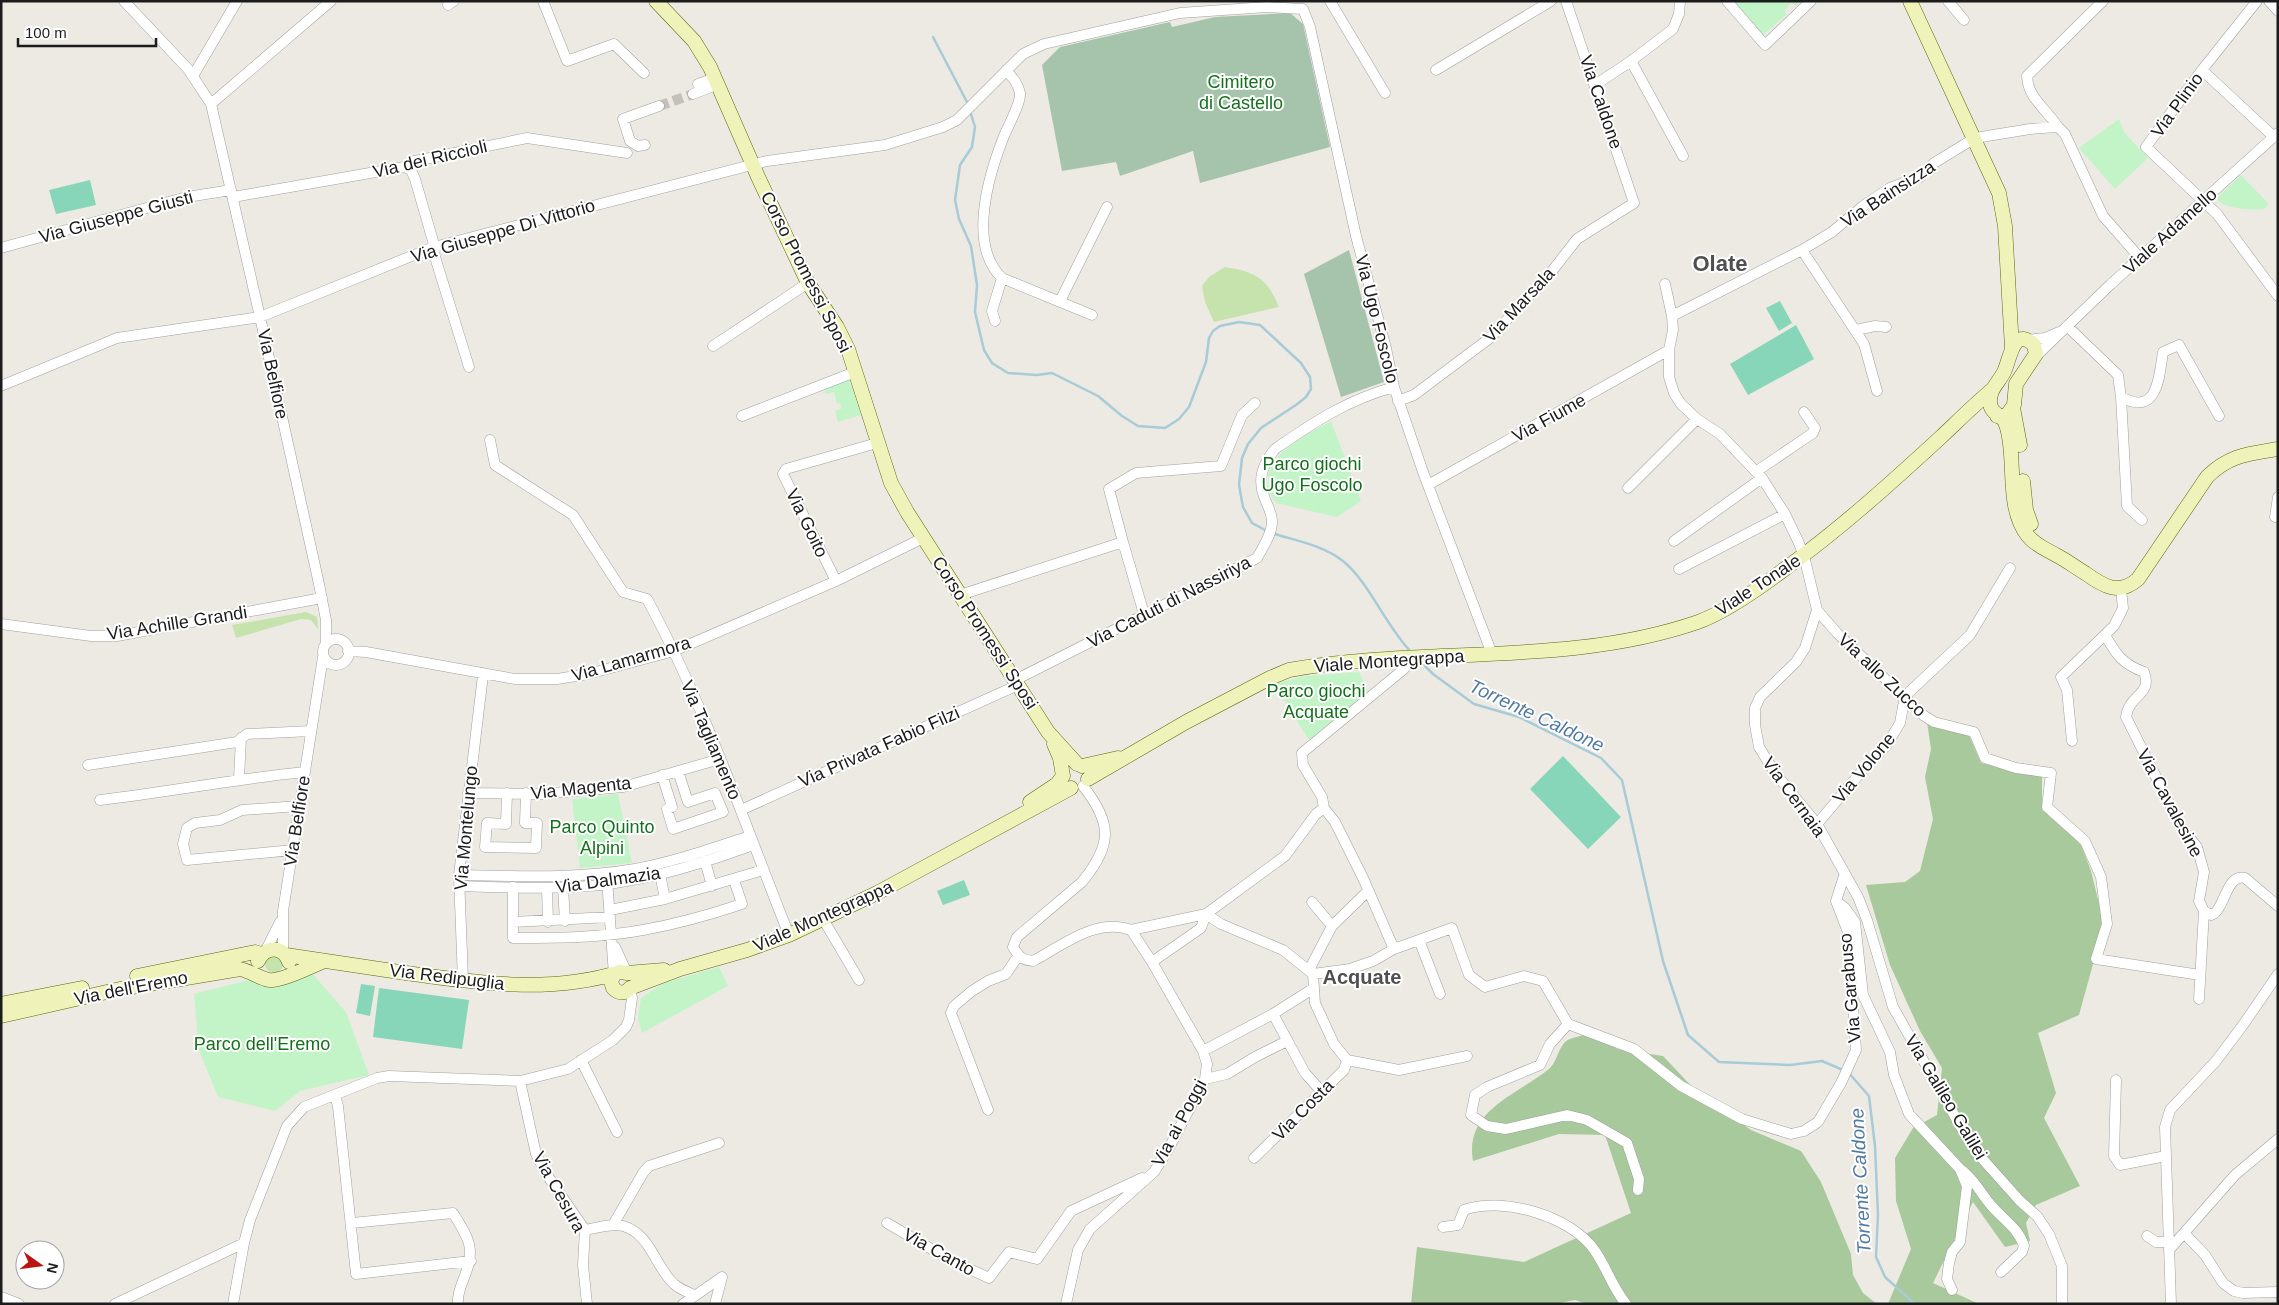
<svg xmlns="http://www.w3.org/2000/svg" width="2279" height="1305" font-family="Helvetica,sans-serif">
	<style>
		.grass { fill: #c6e3ad }
		.forest { fill: #a7c99b }
		.cemetery { fill: #a6c4ab }
		.park { fill: #c3f4c8 }
		.pitch { fill: #87d6b9 }
		.lines { fill: none; stroke-linecap: round; stroke-linejoin: round }
		.stream { stroke: #a7cbd7; stroke-width: 2.5 }
		.street-tunnel { stroke: #c3c1bb; stroke-width: 10; stroke-dasharray: 10 5; stroke-linecap: butt }
		.street-casing { stroke: #a0a0a0; stroke-width: 11 }
		.secondary-casing { stroke: #5d690e; stroke-width: 15 }
		.street { stroke: #fff; stroke-width: 10 }
		.secondary { stroke: #eff3ba; stroke-width: 14 }
		.labels { text-anchor: middle; stroke-width: 4; stroke-linejoin: round; paint-order: stroke }
		.park-label { font-size: 18px; fill: #15701e; stroke: #fff }
		.street-label { font-size: 18px; fill: #1c1c1c; stroke: #fff }
		.water-label { font-size: 19px; font-style: italic; fill: #5279a3; stroke: #fff }
		.quarter-label { font-size: 20px; font-weight: bold; fill: #4f4f4f; stroke: #fff }
		.district-label { font-size: 22px; font-weight: bold; fill: #4f4f4f; stroke: #fff }
	</style>
	<rect width="100%" height="100%" fill="#edeae3"/>
	<path class="grass" d="M1225,267C1256,272 1267,278 1279,307L1214,322L1205,302L1202,286L1209,277Z
		M306,612L317,617L318,629L311,620L301,619L236,638L232,625Z
		M265 964a9 9 0 1 1 18 0a9 9 0 1 1-18 0Z"/>
	<path class="forest" d="M1927,722L1968,733L1981,763L2042,777V810L2057,820L2081,845L2091,871L2104,924L2079,1015L2038,1033L2056,1093L2044,1118L2080,1186L2036,1205L2026,1223L2030,1241L2005,1247L1973,1202L1933,1283L1979,1304H1888L1911,1249L1896,1201L1895,1158L1913,1128L1937,1115L1942,1068L1920,1031L1890,965L1866,885L1905,882L1920,871L1933,819L1925,777L1931,749Z
		M1583,1035L1601,1036L1617,1049L1663,1056L1697,1092L1751,1130L1801,1151L1821,1182L1851,1254L1853,1275L1863,1293L1877,1304H1587L1575,1300L1554,1304H1411L1417,1247L1524,1262L1631,1213L1605,1135L1559,1134L1473,1161C1464,1110 1517,1095 1549,1069C1557,1062 1558,1049 1565,1042C1569,1038 1578,1037 1583,1035Z"/>
	<path class="cemetery" d="M1290,13L1303,24L1330,147L1200,183L1193,151L1120,176L1116,162L1062,171L1042,65L1060,47L1170,22L1172,27L1215,17Z
		M1349,250L1384,382L1341,397L1304,274Z"/>
	<path class="park" d="M1732,1H1801L1797,6L1791,3L1785,10L1786,15L1762,36Z
		M2119,119L2124,132L2148,158L2115,189L2079,148Z
		M2241,175L2269,204L2264,209C2251,211 2226,209 2216,199Z
		M849,379L861,415L838,422L835,411L841,409L840,403L837,404L834,392L826,394L824,388Z
		M1331,421L1361,501L1337,517L1276,503C1247,462 1303,437 1331,421Z
		M1359,672L1368,691L1309,740L1274,684L1306,676Z
		M618,794L632,863L580,868L572,799Z
		M719,967L728,986L642,1033L638,1018L641,998L664,983Z
		M311,972L346,1012L369,1075L300,1091L275,1111L218,1097L199,1050L194,994L253,979Z"/>
	<path class="pitch" d="M90,180L96,205L56,214L49,190Z
		M1780,301L1792,323L1779,331L1766,308Z
		M1796,325L1814,359L1748,395L1730,364Z
		M1563,756L1621,817L1588,849L1530,789Z
		M964,880L970,895L943,905L937,891Z
		M361,984L375,986L370,1016L356,1013Z
		M379,988L469,1000L462,1049L373,1037Z"/>
	<g class="lines">
		<path class="stream" d="M933,37L968,104
			M970,111L975,127L972,147L960,165L955,200L959,219L971,246L977,285L975,312L984,350L992,363L1008,373L1037,375L1052,373L1098,396L1122,416L1138,426L1165,428L1179,419L1189,407L1206,362L1209,338L1213,331L1220,326L1239,322L1260,325L1301,363L1310,377L1311,389L1306,397L1296,405L1261,428L1248,444L1242,458L1239,485L1243,507L1252,523L1267,531
			M1272,533C1296,541 1323,545 1343,561C1370,583 1386,627 1412,653
			M1421,662L1433,674L1474,704L1519,717L1601,758L1622,780L1663,961L1688,1035L1719,1062L1790,1065L1822,1061L1843,1070
			M1848,1072L1869,1096L1875,1146L1878,1215L1876,1257L1885,1277L1915,1304"/>
		<path class="street-tunnel" d="M659,106L693,94"/>
		<g class="street-casing">
			<path id="street" d="M124,1L188,69L211,104L260,317L319,584L326,620V644
				M543,1L567,61L614,44L644,73
				M1330,1L1385,93
				M1727,1L1765,45L1811,1
				M1948,1L1964,20
				M2257,1L2202,70L2146,147L2217,214L2278,296
				M2269,1L2278,11
				M448,5L454,1
				M1631,61L1683,156
				M1006,70C1012,77 1018,83 1020,93C1021,103 1008,126 1004,136C989,174 967,245 1002,278L1092,315
				M1436,70L1551,1
				M2202,70L2274,137
				M193,76L237,1
				M698,84L715,78
				M1595,85L1631,61L1673,29L1679,14L1680,1
				M693,94L718,84
				M211,104L331,1
				M2058,127C2046,108 2028,99 2027,76L2103,1
				M645,145L638,146L630,141L623,119L659,106
				M404,167L411,170L415,179L433,241L435,257L469,367
				M233,197L404,167L415,161L527,138L627,153
				M1,248L187,197L231,190
				M1802,250L1864,344L1877,391
				M1665,284L1672,316L1673,330L1669,350V377L1674,393L1681,404L1697,419L1720,434L1762,478L1785,514L1798,541L1804,556L1817,610L1805,648L1796,662L1760,697L1755,708V725L1759,747L1775,773L1817,824L1858,897L1867,920L1893,1007L1966,1136L1978,1154L2020,1201L2037,1216L2049,1234L2062,1266V1304
				M1060,301L1107,207
				M1672,316L1802,250L1832,232L1863,206L1890,188L1920,177L1934,163L1975,138L2030,129L2058,127L2065,134L2103,216L2140,258
				M995,321L992,311L1002,278
				M2067,326L2118,375L2121,397L2127,506L2142,520
				M1856,330L1875,326L1886,327
				M2026,340L2045,338L2059,332
				M713,346L808,283
				M2033,359L2111,284L2278,133
				M1,386L117,338L260,317L434,247L767,161L885,145L943,127L957,120L1023,54L1044,44L1180,13L1267,7L1303,9L1310,27L1356,236L1386,348L1394,387L1423,472L1492,654
				M2121,397C2158,417 2159,377 2163,352L2179,345L2219,416
				M1398,401L1414,395L1490,338L1549,275L1577,239L1634,203L1566,1
				M742,416L855,372
				M490,440L495,465L573,515L623,592L647,599C705,706 744,822 789,935
				M1757,471L1813,433L1815,428L1804,412
				M1428,485L1669,350
				M1628,488L1697,419
				M2275,517L2278,497
				M1674,541L1762,478
				M1123,542L1109,489L1136,473L1221,466L1242,415L1255,403
				M1679,569L1785,514
				M836,581L783,474L786,469L877,443
				M960,595L1123,542L1144,614
				M1817,610L1837,633L1923,715L1934,722L1974,732L1985,758L2016,768L2051,773L2047,807L2085,841L2101,877L2107,924L2096,959L2200,975
				M1,624L91,636H117L322,598
				M2105,635C2116,654 2122,664 2144,672C2153,695 2129,694 2126,717L2181,827L2197,847L2204,872L2199,901L2204,911L2199,999
				M323 652a13 13 0 1 1 26 0a13 13 0 1 1-26 0Z
				M348,651L366,652L515,679H557L588,674L674,651L836,581L923,538
				M1015,680L1257,558C1263,547 1272,534 1272,522C1272,513 1268,507 1265,499C1257,480 1262,465 1275,449C1314,422 1347,400 1394,387
				M2072,741L2067,690L2061,677L2114,626L2123,608L2121,589
				M88,765L237,742L247,734L311,731
				M662,775L672,807L667,809L673,829L723,812L715,793L688,802L678,771
				M239,779L241,738
				M1083,786C1113,824 1112,845 1082,882L1017,937L1013,947C1019,956 1021,960 1033,961C1063,945 1097,917 1131,930
				M468,793L541,794L623,787L720,759
				M507,793L506,824L487,823L485,847L536,848L537,823H525L526,793
				M100,800C168,792 236,779 304,772
				M741,810L1018,685
				M1817,824L1862,771L1886,746L1900,723L1905,696L1970,635L2010,568
				M293,850L187,860L183,844L187,828L195,823L220,820L242,810L299,806
				M705,861L712,886
				M660,874L665,899L763,870
				M459,875C518,876 577,879 635,869C674,862 712,848 750,836
				M607,879L614,975
				M459,886C496,887 534,889 572,887C634,885 695,866 753,845
				M513,887V922
				M563,887L565,921
				M547,888L548,922
				M1312,902L1332,926
				M1837,902L1845,908L1855,922L1863,995L1890,1052L1894,1075L1909,1114L1960,1169L1967,1186L1960,1242L1952,1252L1949,1263L1947,1279L1952,1290
				M610,910L665,899
				M2204,911L2211,915L2215,913C2225,904 2228,873 2245,878L2278,906
				M1206,914L1221,924L1283,950L1313,974
				M610,917L513,922V938C556,938 600,938 643,930C677,924 709,915 742,904L734,880
				M823,919L859,980
				M1131,930L1206,914L1285,856L1316,814L1324,808
				M1419,940L1440,994
				M615,947L627,973
				M1394,949L1363,878L1335,822L1324,808L1322,797L1303,765L1302,753L1404,669L1407,659
				M266,950L280,922
				M283,952V911L323,657
				M1152,962L1201,928L1206,914
				M1309,970L1332,926L1368,891
				M1313,974L1350,969L1373,961L1394,949L1452,928L1469,975L1485,987L1524,976L1543,981L1568,1024L1634,1049L1681,1086L1742,1119L1791,1134L1804,1131L1818,1122L1841,1083L1856,1050L1848,932L1836,901L1844,876
				M1313,974L1315,1003L1334,1044L1347,1060L1399,1070L1467,1056
				M463,981L459,875L483,675
				M1273,1014L1305,1073L1322,1092
				M1568,1024L1550,1044L1540,1065L1487,1087L1475,1095L1471,1115L1487,1126L1506,1129L1567,1115L1587,1120L1627,1143L1639,1179L1638,1190
				M1203,1051L1273,1014L1314,988
				M581,1060L617,1132
				M1205,1079L1227,1074L1255,1057L1287,1041
				M2116,1080L2114,1156L2120,1165L2166,1156
				M520,1081L536,1154L547,1175L585,1230L583,1265L587,1304
				M335,1096L338,1106L356,1274L471,1261
				M988,1110L951,1013L954,1006L972,991L988,981L1006,974L1018,956
				M1254,1158L1344,1070L1347,1060
				M1963,1171C1975,1181 1981,1193 1990,1204C2002,1219 2018,1227 2024,1246L2022,1252L2001,1272
				M352,1223L453,1213C469,1239 476,1248 464,1278C461,1286 457,1294 458,1304
				M887,1223L950,1260L989,1278L1009,1252L1037,1259L1071,1211L1142,1178
				M613,1225L643,1173L649,1166L719,1143
				M1443,1227L1458,1225L1464,1210C1502,1196 1572,1216 1595,1251C1607,1268 1612,1287 1626,1304
				M585,1230C596,1228 612,1223 623,1226C651,1234 655,1267 674,1284C679,1289 688,1292 694,1295
				M2184,1233L2205,1255L2223,1283L2234,1291L2243,1293L2278,1292
				M2147,1236L2156,1242H2169
				M2169,1250L2235,1175L2278,1139
				M1,1297L19,1304
				M115,1304L244,1243
				M233,1304L244,1243L250,1220L287,1126L304,1107L377,1078L389,1076L520,1081L568,1069L613,1040L626,1027L629,1020L632,998L630,988
				M683,1304L722,1277
				M715,1304L722,1277
				M1066,1304L1078,1250L1090,1229L1154,1172L1169,1148L1205,1079L1207,1064L1203,1051L1152,962L1131,930
				M2171,1304L2165,1127L2170,1110L2216,1061L2243,1025L2278,974"/>
		</g>
		<g class="secondary-casing">
			<path id="secondary" d="M656,1L694,41L710,67L759,179L808,283L837,327L848,349L891,483L907,512L1048,732L1077,764
				M1910,1L1999,193L2005,226L2012,348
				M2013,408L2020,445
				M1997,416L2007,415L2014,405L2016,384L2036,354L2034,345C2013,325 2010,360 2004,372C1999,382 1989,390 1990,402C1990,411 1997,414 2003,419C2007,424 2008,431 2009,437C2015,468 2007,510 2028,536C2036,546 2046,549 2056,555C2066,560 2075,567 2085,573C2103,586 2119,596 2138,579L2207,477C2229,455 2248,454 2278,449
				M2023,481L2026,510L2031,524
				M1082,766L1118,758
				M1088,779L1186,722L1270,678L1289,670C1422,646 1568,667 1698,622C1728,611 1761,587 1786,568C1840,529 1891,483 1941,437C1958,421 1975,404 1993,389
				M1030,802L1057,784L1063,776L1060,758L1054,744
				M286,955C326,961 366,967 406,973C477,983 551,994 620,972L627,973L664,970
				M258,961C265,946 283,945 289,962
				M614,975L611,981L613,988C619,994 625,994 630,988L680,969L747,950L789,935L877,893L1071,788
				M137,976L255,952L261,954
				M1,1004L82,988
				M1,1016L120,989L240,969C250,971 259,978 269,980C280,982 312,966 324,961"/>
		</g>
		<use href="#street" class="street"/>
		<use href="#secondary" class="secondary"/>
	</g>
	<g class="labels">
		<g class="park-label">
			<text x="1241" y="88">Cimitero<tspan x="1241" dy="21">di Castello</tspan></text>
			<text x="1312" y="470">Parco giochi<tspan x="1312" dy="21">Ugo Foscolo</tspan></text>
			<text x="1316" y="697">Parco giochi<tspan x="1316" dy="21">Acquate</tspan></text>
			<text x="602" y="833">Parco Quinto<tspan x="602" dy="21">Alpini</tspan></text>
			<text x="262" y="1050">Parco dell'Eremo</text>
		</g>
		<g class="street-label">
			<text transform="translate(1601 102) rotate(71)" y="6">Via Caldone</text>
			<text transform="translate(2177 105) rotate(-54)" y="6">Via Plinio</text>
			<text transform="translate(430 159) rotate(-13)" y="6">Via dei Riccioli</text>
			<text transform="translate(1888 194) rotate(-33)" y="6">Via Bainsizza</text>
			<text transform="translate(116 217) rotate(-15)" y="6">Via Giuseppe Giusti</text>
			<text transform="translate(503 231) rotate(-16)" y="6">Via Giuseppe Di Vittorio</text>
			<text transform="translate(2170 231) rotate(-42)" y="6">Viale Adamello</text>
			<text transform="translate(806 272) rotate(63)" y="6">Corso Promessi Sposi</text>
			<text transform="translate(1519 305) rotate(-47)" y="6">Via Marsala</text>
			<text transform="translate(1377 319) rotate(76)" y="6">Via Ugo Foscolo</text>
			<text transform="translate(273 374) rotate(78)" y="6">Via Belfiore</text>
			<text transform="translate(1549 418) rotate(-29)" y="6">Via Fiume</text>
			<text transform="translate(807 523) rotate(64)" y="6">Via Goito</text>
			<text transform="translate(1758 585) rotate(-33)" y="6">Viale Tonale</text>
			<text transform="translate(1169 602) rotate(-27)" y="6">Via Caduti di Nassiriya</text>
			<text transform="translate(177 623) rotate(-9)" y="6">Via Achille Grandi</text>
			<text transform="translate(985 633) rotate(57)" y="6">Corso Promessi Sposi</text>
			<text transform="translate(631 659) rotate(-16)" y="6">Via Lamarmora</text>
			<text transform="translate(1389 661) rotate(-4)" y="6">Viale Montegrappa</text>
			<text transform="translate(1882 675) rotate(43)" y="6">Via allo Zucco</text>
			<text transform="translate(711 740) rotate(67)" y="6">Via Tagliamento</text>
			<text transform="translate(879 747) rotate(-24)" y="6">Via Privata Fabio Filzi</text>
			<text transform="translate(1864 768) rotate(-50)" y="6">Via Volone</text>
			<text transform="translate(581 788) rotate(-6)" y="6">Via Magenta</text>
			<text transform="translate(1794 797) rotate(54)" y="6">Via Cernaia</text>
			<text transform="translate(2170 803) rotate(62)" y="6">Via Cavalesine</text>
			<text transform="translate(297 821) rotate(-81)" y="6">Via Belfiore</text>
			<text transform="translate(466 828) rotate(-85)" y="6">Via Montelungo</text>
			<text transform="translate(608 880) rotate(-8)" y="6">Via Dalmazia</text>
			<text transform="translate(823 916) rotate(-24)" y="6">Viale Montegrappa</text>
			<text transform="translate(447 977) rotate(7)" y="6">Via Redipuglia</text>
			<text transform="translate(131 988) rotate(-11)" y="6">Via dell'Eremo</text>
			<text transform="translate(1850 988) rotate(-95)" y="6">Via Garabuso</text>
			<text transform="translate(1946 1097) rotate(59)" y="6">Via Galileo Galilei</text>
			<text transform="translate(1303 1110) rotate(-45)" y="6">Via Costa</text>
			<text transform="translate(1179 1123) rotate(-62)" y="6">Via ai Poggi</text>
			<text transform="translate(559 1192) rotate(61)" y="6">Via Cesura</text>
			<text transform="translate(939 1252) rotate(29)" y="6">Via Canto</text>
		</g>
		<g class="water-label">
			<text transform="translate(1537 715) rotate(25)" y="7">Torrente Caldone</text>
			<text transform="translate(1860 1181) rotate(-93)" y="7">Torrente Caldone</text>
		</g>
		<g class="quarter-label">
			<text x="1362" y="984">Acquate</text>
		</g>
		<g class="district-label">
			<text x="1720" y="271">Olate</text>
		</g>
	</g>
	<rect width="2279" height="1305" fill="none" stroke="#1c1c1c" stroke-width="5"/>
	<g transform="translate(40 1265) rotate(104)"><circle r="24" fill="#ffffff" stroke="#a4a4a4"/>
	<path d="M0-4L9 19L0 12L-9 19Z" fill="#b81511"/>
	<text y="-8" font-size="14" font-weight="bold" text-anchor="middle" fill="#1c1c1c">N</text>
	</g>
	<path d="M18 38v8h138v-8" fill="none" stroke="#1c1c1c" stroke-width="2.5"/>
	<text x="25" y="38" font-size="15" fill="#1c1c1c" stroke="#ffffff" stroke-width="4" paint-order="stroke">100 m</text>
</svg>
